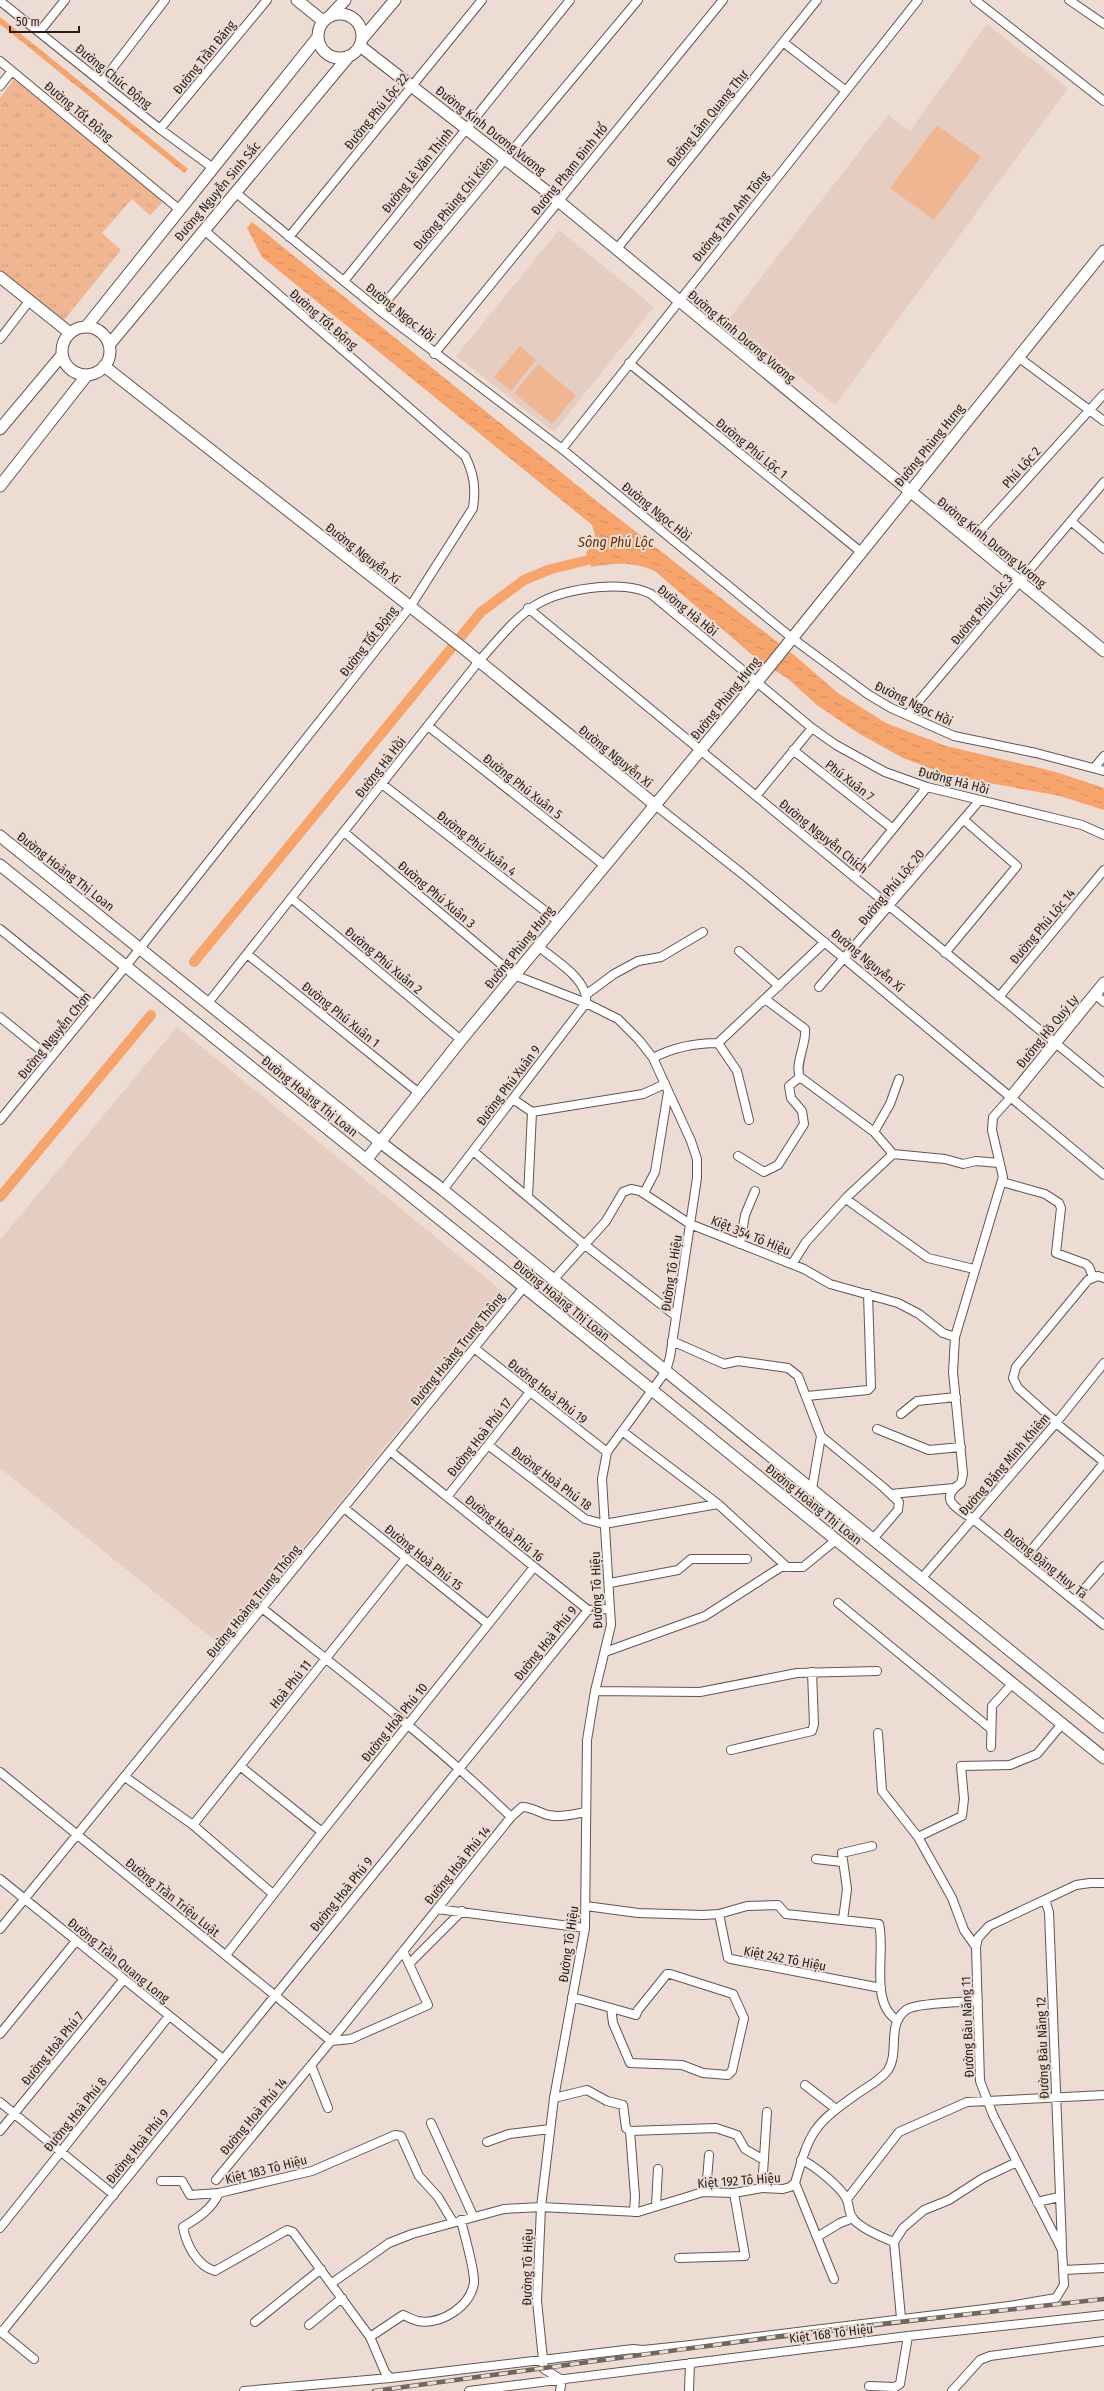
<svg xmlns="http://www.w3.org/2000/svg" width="1104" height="2391" font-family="'Fira Sans Condensed',sans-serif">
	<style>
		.built { fill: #e5cec1 }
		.grass { fill: url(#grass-tufts) }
		.pitch { fill: #f0b692 }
		.water { fill: url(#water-ripples) }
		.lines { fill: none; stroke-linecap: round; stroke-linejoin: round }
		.canal { stroke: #f7a36c; stroke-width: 10 }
		.street-casing { stroke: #63564e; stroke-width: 10 }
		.secondary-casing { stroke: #63564e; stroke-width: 13 }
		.street { stroke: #fff; stroke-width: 8 }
		.secondary { stroke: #fff; stroke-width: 11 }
		.rail-casing { stroke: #716762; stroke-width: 4.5 }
		.rail { stroke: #ecdcd3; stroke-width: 3; stroke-dasharray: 9; stroke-linecap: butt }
		.labels { text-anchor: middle; stroke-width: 4; stroke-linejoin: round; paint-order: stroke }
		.street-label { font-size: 13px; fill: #251f1c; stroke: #ecdcd3 }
		.water-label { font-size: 14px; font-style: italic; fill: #663106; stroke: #ecdcd3 }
	</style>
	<defs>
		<pattern id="grass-tufts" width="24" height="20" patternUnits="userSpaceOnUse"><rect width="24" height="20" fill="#f0b692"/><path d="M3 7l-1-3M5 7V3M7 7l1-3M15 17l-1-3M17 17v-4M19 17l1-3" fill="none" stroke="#ce9c7d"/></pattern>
		<pattern id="water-ripples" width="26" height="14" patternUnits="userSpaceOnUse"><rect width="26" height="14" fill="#f7a36c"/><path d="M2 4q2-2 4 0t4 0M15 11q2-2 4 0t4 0" fill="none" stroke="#d48c5d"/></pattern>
	</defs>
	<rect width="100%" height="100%" fill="#ecdcd3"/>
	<path class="built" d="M987,24L1068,88L835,405L728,320L888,115L910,131Z
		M559,230L654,307L554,432L456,356Z
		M177,1027L507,1295L223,1647L0,1468V1240Z"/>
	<path class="grass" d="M14,79L164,201L150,215L132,199L102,233L121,250L64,320L0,270V98Z"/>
	<path class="pitch" d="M937,125L981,157L934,220L890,188Z
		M520,346L536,360L511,391L494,377Z
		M538,364L576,395L552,424L514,393Z"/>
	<path class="water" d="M0,17L188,169L184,173L0,24Z
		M252,222L604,507L794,655L838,693L886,723L946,746L1056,772L1104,788V810L1060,796L951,776L903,758L858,733L817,705L787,678L758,660L656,572C635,561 613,563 591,567L586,553C595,542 598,536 591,524L262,257L247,228Z"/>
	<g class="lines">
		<path class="canal" d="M194,962L481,612L524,580L551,569L588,560
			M0,1197L151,1015"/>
		<g class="street-casing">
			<path id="street" d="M975,0L1104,101
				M1069,0L1104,24
				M0,1L160,129L213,168
				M40,31L65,0
				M783,42L846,91
				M0,61L180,210
				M102,82L165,0
				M0,86L12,71
				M160,129L267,0
				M235,192L379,310L562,449L792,638L869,695L891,708L954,736L1036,753L1104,771
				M289,237L482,0
				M616,250L817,0
				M344,281L570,0
				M379,310L638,0
				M0,339L30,300
				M434,354L723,0
				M1018,357L1104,421
				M629,363L861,552
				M562,449L918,0
				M1072,522L1104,549
				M970,542L1104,394
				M528,608L1104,1083
				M907,715L1104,482
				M428,726L604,865
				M793,750L893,829
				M1095,767L1104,756
				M382,784L558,921
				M756,796L812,728
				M654,804L745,876L1104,1175
				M344,832L514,975L586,1003L618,1019L639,1040L653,1058L691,1141L697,1159V1178L670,1357L666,1371L607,1452L602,1479L611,1625L595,1691L587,1740L585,1928L554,2098L541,2207L537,2301L544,2369L562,2380L560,2391
				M854,877L927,787
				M291,898L461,1040
				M0,929L94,1005
				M739,951L779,986
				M945,953L1017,866L964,820
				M247,954L419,1093
				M819,987L980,800
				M587,994L614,974L638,961L661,957L703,932
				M1095,994L1104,1002
				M999,997L1104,870
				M765,999L805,1029C807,1043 794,1065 800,1077L874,1132L893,1154L847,1197L806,1242L792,1264
				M208,1003L479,661C521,614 533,593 600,587C617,586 635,586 651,594L812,728L836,745L885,772L927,787L1082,825L1104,835
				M0,1017L50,1058
				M718,1043L737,1071L749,1120
				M653,1058C674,1047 694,1043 718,1043L825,942
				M1011,1097L993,1117L992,1130L1003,1177L955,1337L953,1372L963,1474L961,1483C937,1499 957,1509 973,1519L1104,1625
				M513,1099L532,1112
				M0,1120L126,966L410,607L473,508C476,488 474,474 465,456L204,230
				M874,1132L890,1104L899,1079
				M473,1151L585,1245L676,1316
				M893,1154L945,1159L963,1164L976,1161L999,1163
				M738,1156L764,1172L778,1165L804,1124L802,1111L791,1098L789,1086L800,1077
				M1002,1182L1045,1194L1059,1203L1061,1208L1056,1253L1086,1264L1089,1267L1093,1277
				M443,1190L586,1003C589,979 554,960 538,946
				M644,1193L655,1172L668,1092
				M528,1197L532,1112L643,1094L665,1084
				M846,1199L928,1258L974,1269
				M740,1244L745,1215L755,1191
				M553,1280L606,1221L623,1192L631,1189L640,1191L690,1224L804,1269L830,1284L898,1303L919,1314L943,1333L955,1337
				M672,1341L724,1364L738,1361L788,1368L798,1376L821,1436L883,1487L899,1502L898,1510L873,1539
				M474,1348L607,1452
				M807,1396L868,1390L871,1387L868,1294
				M901,1414L917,1401L956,1397
				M1056,1422L1018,1388L1013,1378L1016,1367L1088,1280L1098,1276L1104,1278
				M1056,1423L1104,1462
				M877,1429L929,1450L961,1447
				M622,1431L718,1504L787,1567
				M488,1445L585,1519L604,1524L718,1504
				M390,1451L588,1610L610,1609
				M812,1489L821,1436
				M891,1494L954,1488
				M447,1497L530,1392
				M344,1508L488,1624
				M1023,1560L1104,1463
				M921,1579L1056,1423L1104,1363
				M610,1583L678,1570L691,1559H747
				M1074,1601L1104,1566
				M838,1603L991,1729
				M605,1652L705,1616L781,1567H803L836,1540
				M595,1691L700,1692L797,1673L877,1671
				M878,1733L882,1791L918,1837L952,1898L964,1930L976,1947
				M991,1747L992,1706L1012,1684
				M731,1750L812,1731L814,1724L812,1672
				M240,1766L322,1832
				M0,1772L331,2041L351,2039L428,2005L403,1951
				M125,1777L193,1825L273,1894
				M511,1817L522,1807C533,1807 539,1813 548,1815C561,1818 574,1814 586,1812
				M193,1825L406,1558
				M918,1837L962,1816L964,1799L961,1766L1010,1765L1037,1754L1062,1724
				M816,1859L842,1862
				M0,1879L223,2059
				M1045,1900L1049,1912L1062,2246
				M586,1906L638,1913L703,1915L719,1914L747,1906L778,1905L786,1914L879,1924C886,1952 869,2003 897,2020
				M437,1909L585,1928
				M719,1914L728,1958L731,1959L881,1988
				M843,1920L847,1889L842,1853L872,1846
				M0,1929L524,1287
				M226,1955L322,1832L534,1567
				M409,1964L462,1911
				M572,1997L636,2015L638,2010L667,1974H670L733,1994L744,2018L732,2071L728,2075L703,2073L682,2065L630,2063L613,2023L611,2008
				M0,2034L76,1941
				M311,2065L328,2108
				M805,2085L836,2109
				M554,2098L587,2090L607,2101L623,2105L626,2128L630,2131L716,2128L737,2135L745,2149L764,2160
				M0,2102L114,2195
				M431,2123L473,2216
				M0,2131L124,1979
				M630,2131L635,2196L634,2212
				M487,2142L509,2134L550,2129
				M801,2160C813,2164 842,2188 847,2200C850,2207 848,2214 854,2220C864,2230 881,2237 894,2242
				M216,2180L331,2041L511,1817C433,1741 347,1676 262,1608
				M161,2181H182L190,2195L219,2193
				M795,2183L834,2279
				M762,2188L767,2112
				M706,2192L709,2155
				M847,2199L899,2132L967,2102L1104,2095
				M1037,2202L1059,2197
				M656,2206L658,2169
				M0,2228L169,2016
				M817,2237L840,2223L853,2218
				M679,2258L745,2256L734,2193
				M1064,2270L1104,2268
				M332,2283L389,2243L412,2234L504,2209L541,2207L638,2212L703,2192L734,2193L762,2188L783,2189L790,2187L795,2183C810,2131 813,2125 857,2094C867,2087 881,2080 888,2070C900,2052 886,2025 906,2010C915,2003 963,2002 978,2001
				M901,2318L894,2242L903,2228L924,2210L949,2200L983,2178L1017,2162
				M255,2322L321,2269
				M309,2325L342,2298
				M0,2331L34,2359
				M2,2332L588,1610
				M370,2337L403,2315C408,2317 413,2320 418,2321C441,2325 470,2307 474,2283C475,2269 464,2235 461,2220
				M390,2378L385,2372L370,2337L293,2232L287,2230L215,2271C197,2266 186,2244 183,2227C198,2218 212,2209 219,2193L312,2171L395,2135L401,2136L419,2176L438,2197L453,2222
				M869,2386L895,2387L900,2384L908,2336
				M244,2391L390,2378L633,2349L643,2350L691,2345L1009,2306L1056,2298L1064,2285L1062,2250L993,2115L980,2081L976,1947L978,1938L989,1926L1076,1885L1090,1883H1104
				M469,2391L908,2336L1104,2315
				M689,2391L690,2363
				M952,2391L980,2360L990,2356L1104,2341"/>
		</g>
		<g class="secondary-casing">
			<path id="secondary" d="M297,0L323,21
				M318 36a22 22 0 1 1 44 0a22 22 0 1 1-44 0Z
				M331,15L345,0
				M362,39L395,0
				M360,46L545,190L1104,651
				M0,277L70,333
				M86,327L318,37
				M62 351a24 24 0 1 1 48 0a24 24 0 1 1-48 0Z
				M109,345L349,56
				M104,366L463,648L654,804
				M0,429L62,355
				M0,486L87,375
				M0,836L380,1142L443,1190L1104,1727
				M0,865L652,1390L1104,1758
				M1011,1097L1104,983
				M366,1160L461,1040L765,672L1104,251"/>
		</g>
		<use href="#street" class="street"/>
		<use href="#secondary" class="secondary"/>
		<g class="rail-casing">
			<path id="rail" d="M374,2391L818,2331L1104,2299"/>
		</g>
		<use href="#rail" class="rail"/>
	</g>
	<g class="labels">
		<g class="street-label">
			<text transform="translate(204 57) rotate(-51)" y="5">Đường Trần Đăng</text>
			<text transform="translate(114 76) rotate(39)" y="5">Đường Chúc Động</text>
			<text transform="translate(79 111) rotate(40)" y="5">Đường Tốt Động</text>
			<text transform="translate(376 111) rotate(-51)" y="5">Đường Phú Lộc 22</text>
			<text transform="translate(707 118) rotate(-51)" y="5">Đường Lâm Quang Thự</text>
			<text transform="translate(491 130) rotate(38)" y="5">Đường Kinh Dương Vương</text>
			<text transform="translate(569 169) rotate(-51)" y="5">Đường Phạm Đình Hổ</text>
			<text transform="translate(417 170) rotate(-51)" y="5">Đường Lê Văn Thịnh</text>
			<text transform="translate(217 191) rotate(-50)" y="5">Đường Nguyễn Sinh Sắc</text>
			<text transform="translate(453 203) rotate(-50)" y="5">Đường Phùng Chí Kiên</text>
			<text transform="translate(730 216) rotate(-51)" y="5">Đường Trần Anh Tông</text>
			<text transform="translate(401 312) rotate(39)" y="5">Đường Ngọc Hồi</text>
			<text transform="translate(324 319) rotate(41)" y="5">Đường Tốt Động</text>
			<text transform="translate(742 336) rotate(40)" y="5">Đường Kinh Dương Vương</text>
			<text transform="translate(929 445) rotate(-51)" y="5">Đường Phùng Hưng</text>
			<text transform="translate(752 448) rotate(39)" y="5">Đường Phú Lộc 1</text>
			<text transform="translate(1021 467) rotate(-48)" y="5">Phú Lộc 2</text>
			<text transform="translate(657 511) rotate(39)" y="5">Đường Ngọc Hồi</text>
			<text transform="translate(992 542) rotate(39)" y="5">Đường Kinh Dương Vương</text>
			<text transform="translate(363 553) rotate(38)" y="5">Đường Nguyễn Xí</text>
			<text transform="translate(981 609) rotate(-50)" y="5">Đường Phú Lộc 3</text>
			<text transform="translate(688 610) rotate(39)" y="5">Đường Hà Hồi</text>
			<text transform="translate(368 641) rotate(-52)" y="5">Đường Tốt Động</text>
			<text transform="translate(725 698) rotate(-51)" y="5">Đường Phùng Hưng</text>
			<text transform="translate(914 703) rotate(26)" y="5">Đường Ngọc Hồi</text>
			<text transform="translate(616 756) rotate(39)" y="5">Đường Nguyễn Xí</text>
			<text transform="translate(380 767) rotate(-52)" y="5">Đường Hà Hồi</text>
			<text transform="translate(850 780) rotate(38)" y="5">Phú Xuân 7</text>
			<text transform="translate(954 780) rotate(15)" y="5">Đường Hà Hồi</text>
			<text transform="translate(523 786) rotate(38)" y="5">Đường Phú Xuân 5</text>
			<text transform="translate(824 836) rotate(39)" y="5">Đường Nguyễn Chích</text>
			<text transform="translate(477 843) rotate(38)" y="5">Đường Phú Xuân 4</text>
			<text transform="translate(66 871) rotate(38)" y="5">Đường Hoàng Thị Loan</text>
			<text transform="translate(891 887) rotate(-50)" y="5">Đường Phú Lộc 20</text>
			<text transform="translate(437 894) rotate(40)" y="5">Đường Phú Xuân 3</text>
			<text transform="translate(1042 926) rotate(-50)" y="5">Đường Phú Lộc 14</text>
			<text transform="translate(519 947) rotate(-51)" y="5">Đường Phùng Hưng</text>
			<text transform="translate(384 960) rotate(40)" y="5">Đường Phú Xuân 2</text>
			<text transform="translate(868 960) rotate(40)" y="5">Đường Nguyễn Xí</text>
			<text transform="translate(341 1014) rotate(39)" y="5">Đường Phú Xuân 1</text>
			<text transform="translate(1047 1031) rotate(-51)" y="5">Đường Hồ Quý Ly</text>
			<text transform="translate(54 1035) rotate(-51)" y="5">Đường Nguyễn Chơn</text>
			<text transform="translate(508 1085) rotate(-53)" y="5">Đường Phú Xuân 9</text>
			<text transform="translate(310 1096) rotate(39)" y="5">Đường Hoàng Thị Loan</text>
			<text transform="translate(751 1235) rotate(22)" y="5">Kiệt 354 Tô Hiệu</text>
			<text transform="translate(671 1273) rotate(-81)" y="5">Đường Tô Hiệu</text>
			<text transform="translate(562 1300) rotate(39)" y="5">Đường Hoàng Thị Loan</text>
			<text transform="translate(457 1349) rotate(-51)" y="5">Đường Hoàng Trung Thông</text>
			<text transform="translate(548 1391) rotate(38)" y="5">Đường Hoà Phú 19</text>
			<text transform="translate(479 1437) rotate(-52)" y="5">Đường Hoà Phú 17</text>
			<text transform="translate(1004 1464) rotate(-49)" y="5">Đường Đặng Minh Khiêm</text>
			<text transform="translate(552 1478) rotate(37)" y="5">Đường Hoà Phú 18</text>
			<text transform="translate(814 1504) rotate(39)" y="5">Đường Hoàng Thị Loan</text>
			<text transform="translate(505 1528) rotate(39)" y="5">Đường Hoà Phú 16</text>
			<text transform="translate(424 1557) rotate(39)" y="5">Đường Hoà Phú 15</text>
			<text transform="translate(1046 1563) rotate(39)" y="5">Đường Đặng Huy Tá</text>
			<text transform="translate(596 1590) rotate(-92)" y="5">Đường Tô Hiệu</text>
			<text transform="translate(253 1601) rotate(-51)" y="5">Đường Hoàng Trung Thông</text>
			<text transform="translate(545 1643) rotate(-51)" y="5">Đường Hoà Phú 9</text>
			<text transform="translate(290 1684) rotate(-51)" y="5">Hoà Phú 11</text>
			<text transform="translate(394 1722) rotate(-51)" y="5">Đường Hoà Phú 10</text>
			<text transform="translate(457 1865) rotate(-51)" y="5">Đường Hoà Phú 14</text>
			<text transform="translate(341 1894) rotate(-51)" y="5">Đường Hoà Phú 9</text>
			<text transform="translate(173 1897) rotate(39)" y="5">Đường Trần Triệu Luật</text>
			<text transform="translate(568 1944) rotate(-82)" y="5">Đường Tô Hiệu</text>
			<text transform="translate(785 1958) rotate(11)" y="5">Kiệt 242 Tô Hiệu</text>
			<text transform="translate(119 1960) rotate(39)" y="5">Đường Trần Quang Long</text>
			<text transform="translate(967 2027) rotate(-92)" y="5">Đường Bàu Năng 11</text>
			<text transform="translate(52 2048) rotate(-51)" y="5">Đường Hoà Phú 7</text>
			<text transform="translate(1042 2048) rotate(-92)" y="5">Đường Bàu Năng 12</text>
			<text transform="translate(75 2114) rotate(-51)" y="5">Đường Hoà Phú 8</text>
			<text transform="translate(253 2116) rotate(-50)" y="5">Đường Hoà Phú 14</text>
			<text transform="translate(137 2146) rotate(-51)" y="5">Đường Hoà Phú 9</text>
			<text transform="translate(266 2169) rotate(-14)" y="5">Kiệt 183 Tô Hiệu</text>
			<text transform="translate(739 2180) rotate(-4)" y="5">Kiệt 192 Tô Hiệu</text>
			<text transform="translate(527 2267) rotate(-89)" y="5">Đường Tô Hiệu</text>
			<text transform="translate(831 2333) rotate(-7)" y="5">Kiệt 168 Tô Hiệu</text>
		</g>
		<g class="water-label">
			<text x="616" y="547">Sông Phú Lộc</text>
		</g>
	</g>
	<path d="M10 26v6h69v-6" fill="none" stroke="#251f1c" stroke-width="2"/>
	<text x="16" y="26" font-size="12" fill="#251f1c" stroke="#ecdcd3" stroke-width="3" paint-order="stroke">50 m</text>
</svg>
